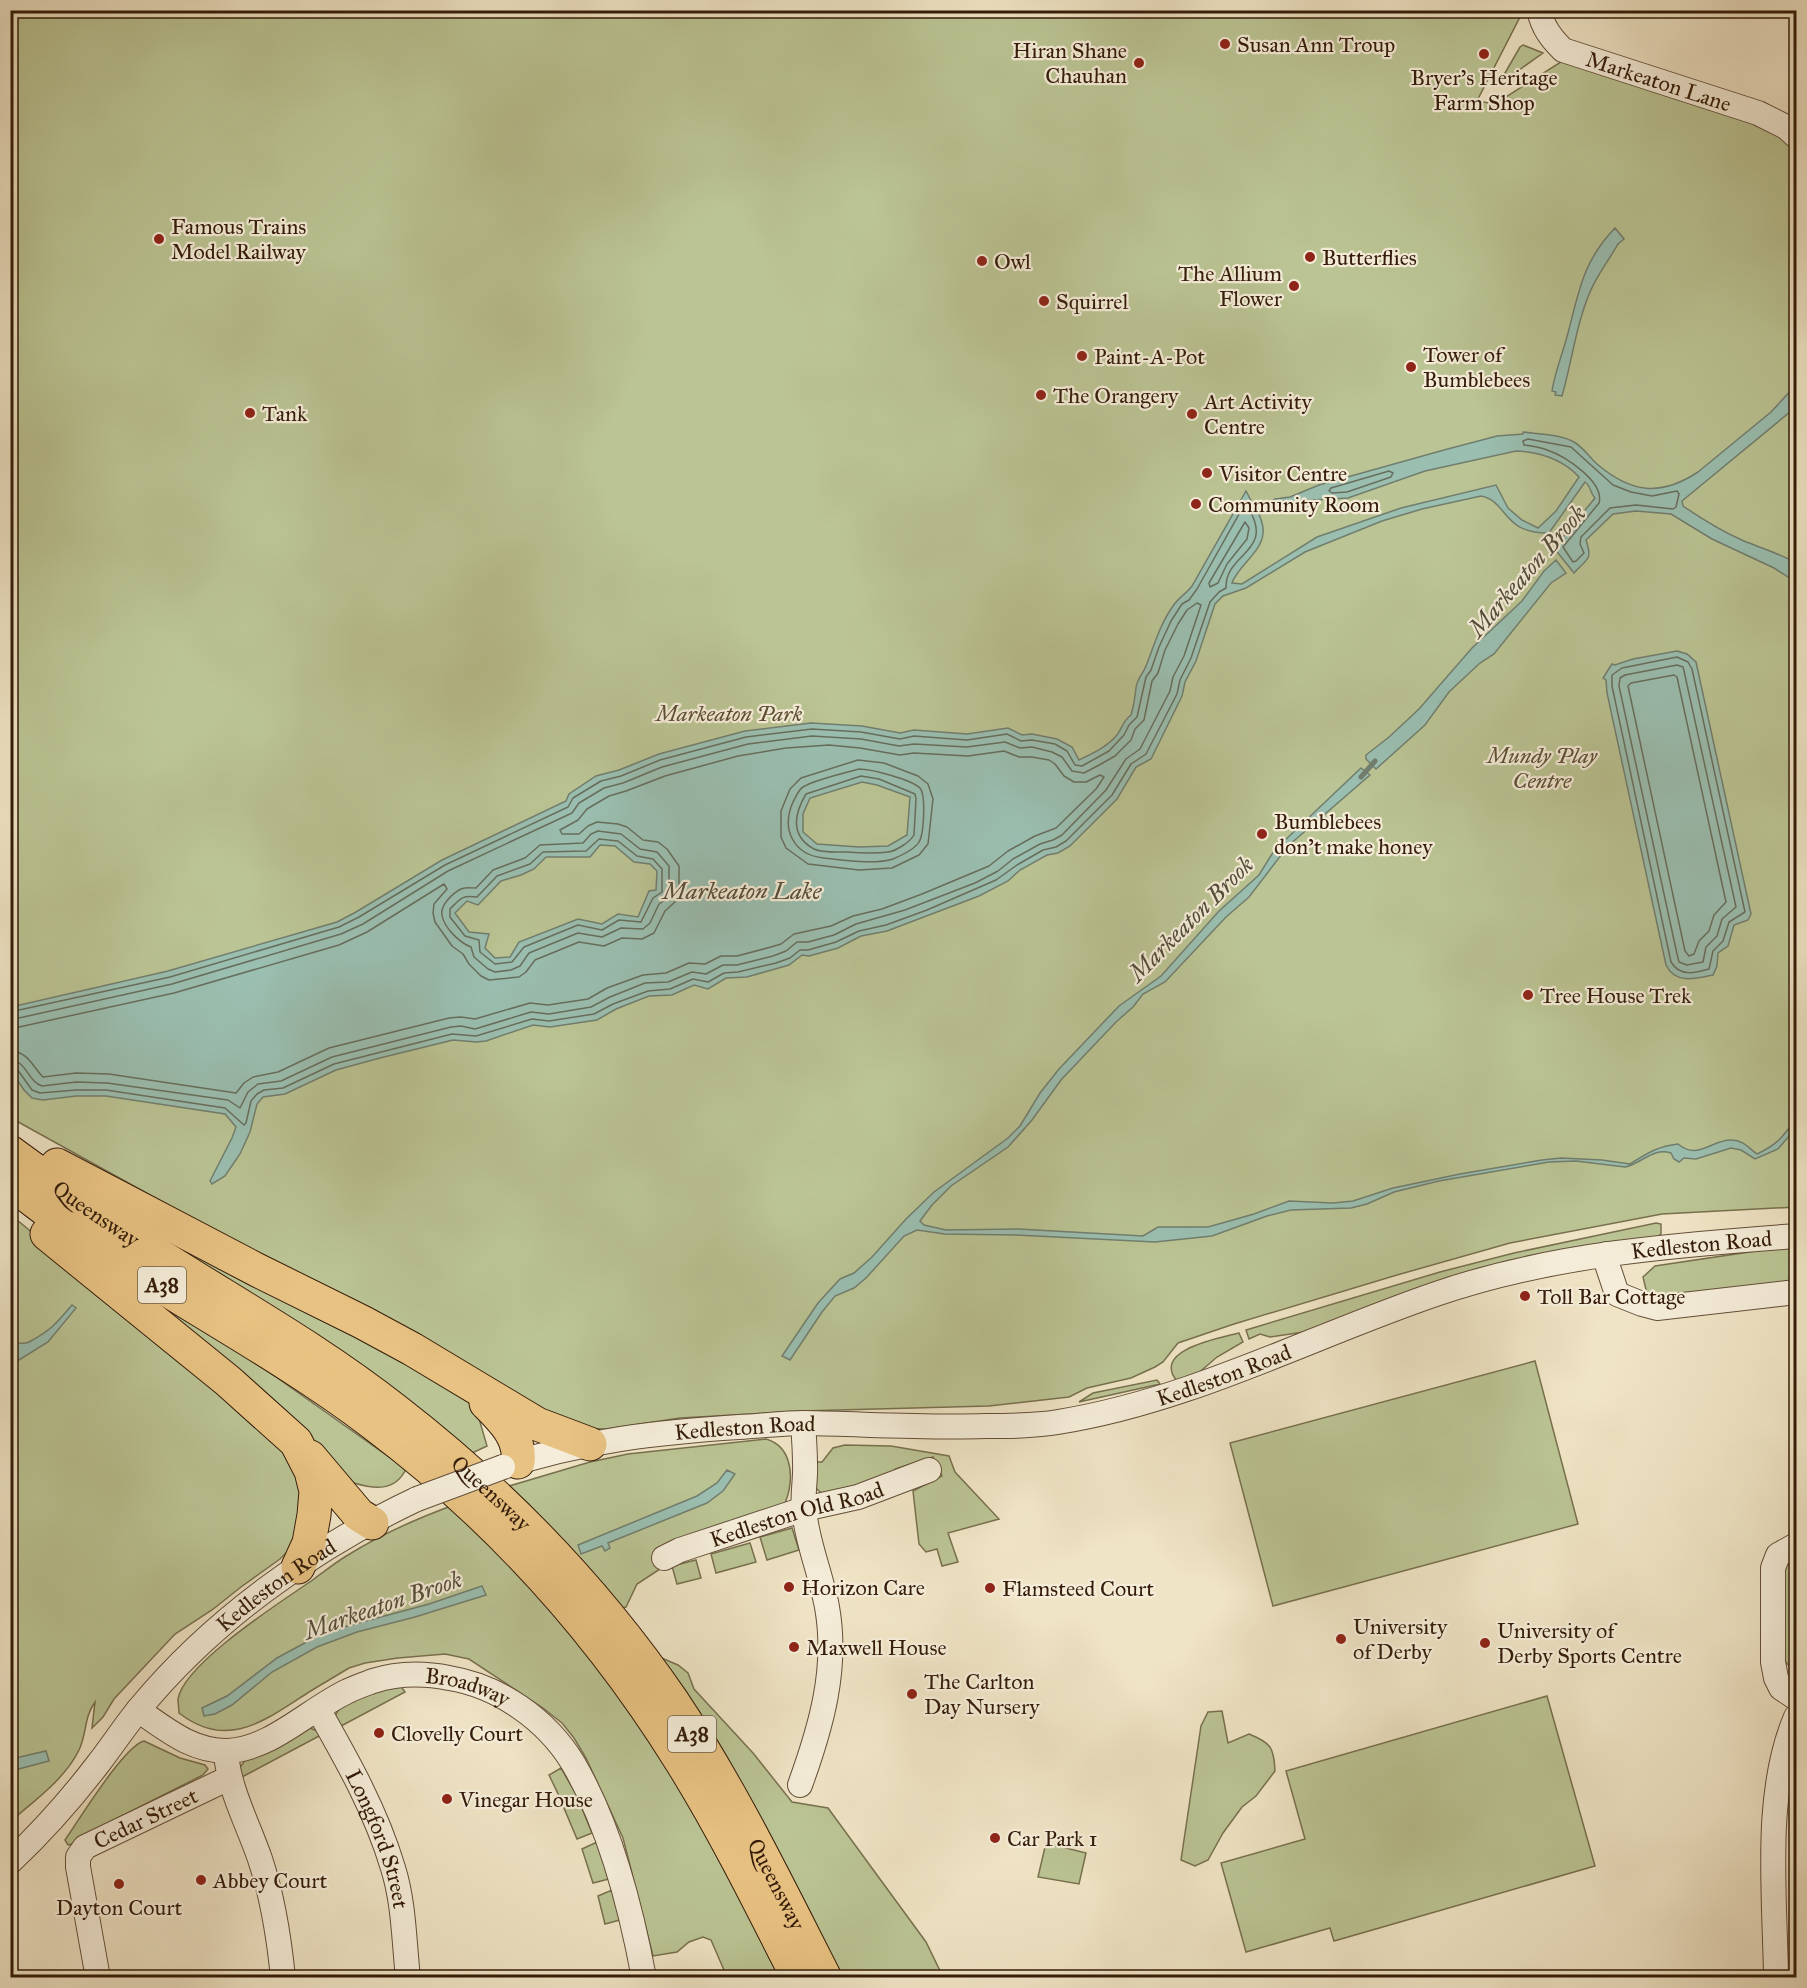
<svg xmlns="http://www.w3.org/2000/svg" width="1807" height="1988" font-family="'IM FELL Great Primer',serif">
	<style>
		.green { fill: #bbc494; stroke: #78704e; stroke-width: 1.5 }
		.water { fill: #9abfb1; stroke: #717e6e; stroke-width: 1.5; fill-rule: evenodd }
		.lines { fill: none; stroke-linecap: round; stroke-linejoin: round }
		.shore { stroke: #676e5d; stroke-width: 1.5 }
		.stream { stroke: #717e6e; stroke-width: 5 }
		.minor-casing { stroke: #634e38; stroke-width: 26 }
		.highway-casing { stroke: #341c09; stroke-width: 35 }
		.minor { stroke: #f5edd9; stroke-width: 24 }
		.highway { stroke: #e8c282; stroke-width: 33 }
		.minor-bridge-casing { stroke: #634e38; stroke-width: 26; stroke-linecap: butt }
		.minor-bridge { stroke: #f5edd9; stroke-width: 24 }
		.poi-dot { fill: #8f2418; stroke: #f5edd9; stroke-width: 2 }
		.labels { text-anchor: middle; stroke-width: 4.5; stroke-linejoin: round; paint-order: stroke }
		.shield { fill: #f5edd9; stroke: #6e5b47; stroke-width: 1.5 }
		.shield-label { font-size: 21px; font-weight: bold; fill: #341c09 }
		.poi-label { font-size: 22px; fill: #341c09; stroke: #f5edd9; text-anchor: start }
		.street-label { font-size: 22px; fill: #341c09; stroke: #f5edd9 }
		.park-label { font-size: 22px; font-style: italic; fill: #5c4e33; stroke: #f5edd9 }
		.water-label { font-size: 24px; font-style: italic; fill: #534d3b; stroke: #f5edd9 }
	</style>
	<rect width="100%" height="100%" fill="#efe4c5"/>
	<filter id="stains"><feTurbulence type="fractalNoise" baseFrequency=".00333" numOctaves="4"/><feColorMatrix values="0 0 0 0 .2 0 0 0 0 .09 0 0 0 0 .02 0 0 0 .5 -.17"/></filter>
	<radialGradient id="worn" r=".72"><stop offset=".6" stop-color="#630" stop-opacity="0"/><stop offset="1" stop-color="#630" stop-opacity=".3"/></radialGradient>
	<path class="green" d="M11,11H1518L1522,13L1477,101L1495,104L1567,58L1778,132L1796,151V1207L1662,1214L1510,1243L1397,1275L1234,1324L1178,1343L1163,1362L1155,1367L1131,1378L1087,1388L1069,1397L989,1406L801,1411L680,1418L606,1429L559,1428L403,1335L11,1118Z
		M1523,45L1543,53L1498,85L1520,47Z
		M11,1215L285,1442L308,1479L295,1544L280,1559L241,1587L212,1610L175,1634L114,1699L103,1717L92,1728L95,1702C84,1717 87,1733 79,1750C65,1779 34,1801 11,1821Z
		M1656,1223L1661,1224V1234L1657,1237L1311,1331L1270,1337L1260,1334L1249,1339L1246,1330L1440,1272L1514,1253Z
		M149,1225L352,1329L471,1403L478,1415L487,1446L468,1455L145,1232Z
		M1796,1245V1284L1658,1303L1647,1294L1643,1277L1655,1266Z
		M110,1266L228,1343L406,1469C395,1492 374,1489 354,1483Z
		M1239,1333L1243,1342L1217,1357L1195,1376L1177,1381C1151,1350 1220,1338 1239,1333Z
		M1535,1361L1578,1524L1273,1606L1230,1443Z
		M1157,1380L1160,1384L1079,1402L1093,1393Z
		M766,1439C794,1447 794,1481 785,1503L660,1569L637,1584L626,1607L618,1609L506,1487L590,1462L628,1454Z
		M845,1445L891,1446L949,1456L955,1472L999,1519L948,1533L958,1562L942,1566L937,1549L926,1552L919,1544L913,1491L942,1476L933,1457L895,1469L892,1475L824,1496L816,1488L817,1462H822L833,1448Z
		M451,1506L527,1579L630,1708L685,1793L785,1977H727L711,1940L703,1937L689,1942L677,1952L653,1956L623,1838L586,1758L574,1738L562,1723L543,1708L469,1659L445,1654L398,1658L365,1663L349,1668C336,1676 322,1684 309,1692C265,1720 228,1751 179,1713C179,1709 178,1703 178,1699C184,1663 284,1600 314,1579C325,1571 336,1562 348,1555C380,1535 416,1519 451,1506Z
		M792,1528L799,1550L767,1560L760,1537Z
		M750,1543L756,1562L716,1573L711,1554Z
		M1796,1555V1669L1794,1672L1781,1656L1780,1571L1792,1557Z
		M696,1560L701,1578L677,1584L672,1566Z
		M652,1654L678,1665L688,1673L694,1689L753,1753L792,1802L828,1808L926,1942L943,1977H837Z
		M400,1685L405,1692L341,1726L334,1720C340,1694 379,1691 400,1685Z
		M1547,1696L1595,1866L1334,1941L1330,1928L1246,1952L1221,1863L1305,1839L1286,1771Z
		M1222,1711L1228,1743L1249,1734C1271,1743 1274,1747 1275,1771L1256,1796L1242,1807L1223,1833L1208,1860L1195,1866L1181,1860L1201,1726L1208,1712Z
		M310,1728L317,1731L321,1735L242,1777L238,1770L246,1759L285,1743Z
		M144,1741L180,1758L205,1765L208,1769L203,1775L96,1829L76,1843L68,1845L65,1840C79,1820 124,1746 144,1741Z
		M561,1768L577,1796L562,1802L549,1775Z
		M579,1801L592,1833L577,1839L564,1808Z
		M597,1842L609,1879L593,1883L582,1849Z
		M1046,1843L1086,1853L1079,1884L1038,1877Z
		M612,1890L620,1920L605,1924L598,1896Z"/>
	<path class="water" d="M1615,228L1624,239L1618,244C1609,260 1597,275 1590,292C1576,325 1572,361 1562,396L1555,395L1556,392L1552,391C1555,371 1563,353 1568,333C1579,291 1583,261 1615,228Z
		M1796,385V407L1682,501L1683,506C1702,519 1723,532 1744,541C1761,548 1781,554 1796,563V582L1774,568L1712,539L1671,514L1636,511L1613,514L1586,540C1593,561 1587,558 1574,573L1554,548L1595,498C1590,493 1591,486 1585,482L1549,533C1502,534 1508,501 1481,496L1422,509L1382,521L1305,552L1246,588L1223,596L1215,604L1196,661L1185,682L1182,696L1151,759L1136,767L1117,799L1070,846L1058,853L1047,855L1020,870L1008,881L979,896L887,931L861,936L838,948L809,956L802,955L789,965L747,977L726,978L708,989L694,985L672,995L649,996L616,1009L597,1020L550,1027L533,1025L486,1041L476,1042L453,1040L380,1058L336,1070L285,1094L263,1097L257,1104L250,1132L240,1154L225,1176L212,1184L210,1181L232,1138L236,1127L225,1114L106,1096H76L43,1100L32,1098L24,1090L11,1071V1007L168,971L337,922L356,912L442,860L566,801L569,794L596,776L619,770L659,754L745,731L811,723L862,726L900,733L914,730L967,734L1008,728L1022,735L1032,734L1057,739L1072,747L1079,760C1093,753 1107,747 1117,735C1123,727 1122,722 1131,715C1134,705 1135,697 1136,688C1137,678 1143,674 1146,666C1154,646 1160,624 1173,606C1178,598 1186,594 1192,586L1246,491L1255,508L1275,499L1290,497L1319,485L1444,450L1497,436L1523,434V432C1539,434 1560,434 1574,442C1583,447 1589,457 1597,464C1631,493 1660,497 1698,472L1771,412ZM1516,451C1539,452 1562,459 1579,477L1556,511L1538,528L1522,520L1508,508L1496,485L1401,508L1317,537L1242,584L1232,583C1238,566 1262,552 1263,533C1264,526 1261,520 1259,514L1296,501L1348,498L1425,471ZM862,782L877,785L910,797L907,835L888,846L859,847L817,844L803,832V814L810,798ZM600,845L615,846L634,862L650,864L657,871L656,890L649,891L638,917L618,914L602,924L578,919L519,942L510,957L495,958L485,948L489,934L469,932L455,913L467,901L478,905L501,881L521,875L534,869L546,857H590Z
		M1556,560L1566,573L1551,583L1494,654L1480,663L1449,692L1425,725L1376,769L1366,759V755L1389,737L1419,709L1472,648L1522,601L1544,571Z
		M1677,651L1687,654L1696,662L1751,914L1748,920L1734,925L1728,946L1718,953L1717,966L1713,975C1695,979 1675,984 1666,965L1607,693L1606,680L1603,678L1612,664L1615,665L1633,659Z
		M1361,768L1370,775L1288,846L1249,897L1226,917L1165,982L1143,994L1133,1007L1116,1022L1061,1080L1032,1120L1008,1147L951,1186L932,1205L920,1221L924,1225L946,1230L1018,1229L1143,1236L1158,1227H1208L1254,1214L1289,1201L1333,1203L1353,1201L1393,1188L1460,1174L1542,1160L1561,1158L1602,1160L1630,1164C1646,1154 1658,1146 1678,1144C1698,1161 1712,1139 1732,1140C1743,1140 1750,1149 1757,1154C1778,1144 1784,1136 1796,1118V1128L1778,1149L1755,1159L1741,1150L1731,1148L1696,1159L1684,1158L1679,1162L1674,1159L1671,1153C1653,1147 1641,1164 1625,1167L1576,1161L1549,1162L1439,1181L1394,1192L1367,1204L1351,1208L1291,1210L1267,1216L1212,1236L1155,1242L1015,1235L945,1234L917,1230L904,1236L866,1278L854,1288L835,1296L822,1312L790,1360L782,1356L818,1303L840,1279L854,1273L872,1257L906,1219L934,1192L1008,1138L1020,1126L1040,1093L1059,1069L1119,1006L1161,976L1219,911L1259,875L1272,854L1282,843Z
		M72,1305L76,1308L48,1342L11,1365C10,1359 9,1351 12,1346C16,1341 23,1345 29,1342C51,1330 56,1324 72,1305Z
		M727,1470L735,1474L723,1491L707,1503L608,1543L610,1548L605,1551L602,1546L581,1554L578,1545L697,1496L717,1483Z
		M482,1586L486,1595L415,1617L357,1632L317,1647L272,1672L232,1705L215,1714L204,1716L202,1708L227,1696L277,1658L325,1632L429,1604Z
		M46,1751L49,1761L11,1771V1759Z"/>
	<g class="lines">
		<path class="shore" d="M1528,439L1571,447L1613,485L1631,492L1652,496L1677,491L1679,494L1676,507L1673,509L1636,505L1610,508L1581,537L1580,544L1584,553L1576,561L1573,562L1563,547L1599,503C1605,482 1565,456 1547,450C1540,447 1532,446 1524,445L1523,441Z
			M1389,471L1393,473L1391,477L1347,492L1332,493L1329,491L1331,488Z
			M1245,522L1249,528L1247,539L1227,564L1218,583L1210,587L1209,583Z
			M1677,657L1688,662L1692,669L1745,912L1729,922L1723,941L1713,951L1709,969C1695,973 1680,977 1671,962L1612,686V675L1622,668Z
			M1677,665L1683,667L1684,671L1736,907L1722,919L1717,936L1706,947L1703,962L1687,965L1679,962L1677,954L1619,686L1620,678L1625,675Z
			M1674,675L1677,677L1726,902L1714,915L1709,931L1699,941L1694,954L1689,956L1685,951L1628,686L1631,683Z
			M858,760L884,763L918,776L928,784L933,799L928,844L919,855L892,868L859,870L808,864L786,848L781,837V811L790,789L801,778Z
			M859,769C872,769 912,780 920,788C926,795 924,834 919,842C915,849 900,856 893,859C874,865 844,860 824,858C793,855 781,829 793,802C796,797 798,790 803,787C814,780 845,773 859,769Z
			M861,776L879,779L915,794L916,799L914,835C910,842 896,851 888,852C874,854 859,853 846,852C837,852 822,853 814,849C790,836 794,814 806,794Z
			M598,831L621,834L640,849L657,852L669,866V894L665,900L659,904L650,923L643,929L621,928L602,937L578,933L529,953L520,966L511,970L495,972L488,969L474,957L471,947C460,943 444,928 442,915C440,905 453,893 461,889C466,887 471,888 476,888L493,870L525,858L540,845L583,843L591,834Z
			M599,839L618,841L637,856L653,859L662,869V892L653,898L641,922L619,920L602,930L578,925L524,947L512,962L495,964L480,952L479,940L465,936L450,917V909C461,898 462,895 477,897L497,876L530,864L543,852L586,851Z
			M10,1012L170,977L339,927L359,917L445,865L568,807L573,798L601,781L621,776L660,760L746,737L812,729L861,732L900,739L914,736L967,740L1007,734L1021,741L1032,740L1055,744L1067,751L1075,765L1082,766L1109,751L1124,735L1129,725L1137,717L1146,677L1151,670L1159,647L1171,621L1182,604L1189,600L1197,589L1243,507L1247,506C1277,552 1225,552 1226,588L1219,592L1210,602L1191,658L1180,680L1177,694L1146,754L1131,764L1112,795L1066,841L1056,847L1043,850L1017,865L996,880L927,910L886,925L859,931L836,942L808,950H800L790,958L776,963L738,972L724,973L708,982L693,979L670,989L648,991L613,1004L594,1014L549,1021L532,1019L476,1036L452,1034L334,1064L283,1088L264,1090L257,1094L251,1101L246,1123L244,1125L225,1108L106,1090H76L40,1093L32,1090L17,1069L10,1068
			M10,1020L172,984L341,934L363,924L448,871L572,813L579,803L604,788L623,783L662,767L748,744L812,736L861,739L899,746L914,744L967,747L1005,742L1020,748L1032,747L1052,752L1062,757L1072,771L1084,773L1101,764L1115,756L1131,740L1135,729L1144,720L1152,681L1158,673L1165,650L1178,624L1187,610L1197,603L1201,605L1184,656L1173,677L1170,691L1140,749L1126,759L1106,790L1062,835L1053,840L1040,844L1013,859L998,871L975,883L905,910L856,924L834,935L808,942H797L786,951L773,956L737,965H723L706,974L692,972L668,982L645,983L610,997L591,1007L549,1014L531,1012L475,1029L461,1026L451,1027L332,1057L281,1081L258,1084L248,1092L240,1108L228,1100L107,1083L76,1082L42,1086C27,1081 28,1062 10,1060
			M10,1029L174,993L339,945L367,932L444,884L447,889L434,904L433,913L435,922L452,946L463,954L469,964L481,976L489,980L519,977L526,972L535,960L579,942L604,946L622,938L642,939L654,933L665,911L676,901L679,893V866L667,849L658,842L643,840L627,827L618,824L597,822L588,826L579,834H562L560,830L578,820L587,809L609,796L626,791L665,776L738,756L786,748L829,745L860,748L900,755L914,753L968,756L1004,751L1019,757H1032L1049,760L1055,764L1064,776L1074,782H1086L1100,775L1104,777L1096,789L1056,828L1035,836L1008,851L989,866L922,894L882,909L853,916L831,926L794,934L781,944L771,947L737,956H721L705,964L689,963L666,973L643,975L607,988L588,999L548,1005L530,1003L475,1019L461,1017L449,1018L329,1048L278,1072L253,1077L244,1083L236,1093L109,1074L76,1073L43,1077C32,1066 29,1052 10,1051"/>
		<path class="stream" d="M1361,777L1375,761"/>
		<g class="minor-casing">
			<g id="minor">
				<path id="s1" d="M1539,10C1543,28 1551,38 1563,50L1758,113L1786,127L1796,136"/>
				<path d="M1607,1254V1264L1617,1294L1642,1304L1657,1308L1796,1292"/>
				<path id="s2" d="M503,1467C580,1441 659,1432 739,1427C761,1426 783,1423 805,1423C865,1424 925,1428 985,1426C1010,1426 1034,1426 1058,1422C1190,1401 1310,1337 1436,1294C1552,1254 1675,1245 1796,1236"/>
				<path d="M1796,1545L1778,1555L1773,1568V1662L1776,1678L1781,1688L1796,1698"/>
				<path id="s3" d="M664,1558L680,1550L804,1509L858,1497L929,1470"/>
				<path id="s4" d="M318,1709C347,1760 376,1811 393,1868C404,1903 404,1941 408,1978"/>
				<path id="s5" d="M138,1710C166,1729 191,1751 227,1751C272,1749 309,1709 348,1691C356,1687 365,1684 373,1681C398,1673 424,1673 449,1678C499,1686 547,1720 573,1763C609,1824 631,1908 644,1978"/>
				<path d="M227,1762C232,1795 249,1827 260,1859C273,1898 279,1937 283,1978"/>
				<path d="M800,1785C821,1727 838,1669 827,1607C821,1574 807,1543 804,1510C802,1495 806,1479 805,1464C805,1450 804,1437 803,1423"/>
				<path id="s6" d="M10,1862C42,1832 72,1798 98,1764C112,1746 125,1726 139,1709C212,1620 313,1548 417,1499"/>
				<path id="s7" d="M98,1978L78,1867V1857L85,1847L229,1778"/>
				<path d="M1776,1978C1775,1895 1763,1794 1796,1717"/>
			</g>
		</g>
		<g class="highway-casing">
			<g id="highway">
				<path id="s8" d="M10,1152C47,1179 84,1206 122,1231C213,1292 309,1342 395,1410C501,1492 597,1591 673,1702C731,1789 777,1884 825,1978"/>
				<path d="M57,1165L257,1270L362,1322L412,1349L537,1424L590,1444"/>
				<path d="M10,1183C32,1199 53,1216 75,1231C173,1298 279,1352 374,1424C496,1516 600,1631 681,1761C724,1830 761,1905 798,1978"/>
				<path d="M47,1234L228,1381L296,1442L311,1471L316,1491L314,1515L309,1543L298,1567"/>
				<path d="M486,1403C502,1419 521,1437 518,1462"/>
				<path d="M310,1457L359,1515L372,1523"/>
			</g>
		</g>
		<use href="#minor" class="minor"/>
		<use href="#highway" class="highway"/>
		<g class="minor-bridge-casing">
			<path id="minor-bridge" d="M417,1499L503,1467"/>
		</g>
		<use href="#minor-bridge" class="minor-bridge"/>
	</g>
	<g class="poi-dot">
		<circle cx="1225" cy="44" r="6"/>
		<circle cx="1484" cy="54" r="6"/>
		<circle cx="1139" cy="63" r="6"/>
		<circle cx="159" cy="239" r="6"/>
		<circle cx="1310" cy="257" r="6"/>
		<circle cx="982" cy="261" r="6"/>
		<circle cx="1294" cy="286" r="6"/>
		<circle cx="1044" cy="301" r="6"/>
		<circle cx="1082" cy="356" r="6"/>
		<circle cx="1411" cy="367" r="6"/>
		<circle cx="1041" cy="395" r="6"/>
		<circle cx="250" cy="413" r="6"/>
		<circle cx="1192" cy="414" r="6"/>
		<circle cx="1207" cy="473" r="6"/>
		<circle cx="1196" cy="504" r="6"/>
		<circle cx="1262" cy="834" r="6"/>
		<circle cx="1528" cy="995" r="6"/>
		<circle cx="1525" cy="1296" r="6"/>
		<circle cx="789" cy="1587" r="6"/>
		<circle cx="990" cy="1588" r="6"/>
		<circle cx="1341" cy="1639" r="6"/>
		<circle cx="1485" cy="1643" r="6"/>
		<circle cx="794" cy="1647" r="6"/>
		<circle cx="912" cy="1694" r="6"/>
		<circle cx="379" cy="1733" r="6"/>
		<circle cx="447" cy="1799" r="6"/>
		<circle cx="995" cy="1838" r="6"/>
		<circle cx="201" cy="1880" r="6"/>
		<circle cx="119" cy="1884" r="6"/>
	</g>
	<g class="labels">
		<g class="shield">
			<rect x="138" y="1267" width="48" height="36" rx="4.5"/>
			<rect x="668" y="1716" width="48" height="36" rx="4.5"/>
		</g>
		<g class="shield-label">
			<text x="162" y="1292">A38</text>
			<text x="692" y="1741">A38</text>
		</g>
		<g class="poi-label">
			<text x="1237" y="52">Susan Ann Troup</text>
			<text x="1127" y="58" text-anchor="end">Hiran Shane<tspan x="1127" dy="25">Chauhan</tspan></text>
			<text x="1484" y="85" text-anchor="middle">Bryer's Heritage<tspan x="1484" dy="25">Farm Shop</tspan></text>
			<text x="171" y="234">Famous Trains<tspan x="171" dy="25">Model Railway</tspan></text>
			<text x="1322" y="265">Butterflies</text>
			<text x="994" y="269">Owl</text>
			<text x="1282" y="281" text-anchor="end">The Allium<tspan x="1282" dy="25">Flower</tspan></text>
			<text x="1056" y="309">Squirrel</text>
			<text x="1423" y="362">Tower of<tspan x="1423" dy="25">Bumblebees</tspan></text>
			<text x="1094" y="364">Paint-A-Pot</text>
			<text x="1053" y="403">The Orangery</text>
			<text x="1204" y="409">Art Activity<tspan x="1204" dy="25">Centre</tspan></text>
			<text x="262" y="421">Tank</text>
			<text x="1219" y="481">Visitor Centre</text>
			<text x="1208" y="512">Community Room</text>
			<text x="1274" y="829">Bumblebees<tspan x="1274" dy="25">don't make honey</tspan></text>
			<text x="1540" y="1003">Tree House Trek</text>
			<text x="1537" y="1304">Toll Bar Cottage</text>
			<text x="801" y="1595">Horizon Care</text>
			<text x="1002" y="1596">Flamsteed Court</text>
			<text x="1353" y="1634">University<tspan x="1353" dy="25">of Derby</tspan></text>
			<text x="1497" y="1638">University of<tspan x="1497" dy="25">Derby Sports Centre</tspan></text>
			<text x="806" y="1655">Maxwell House</text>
			<text x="924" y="1689">The Carlton<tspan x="924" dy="25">Day Nursery</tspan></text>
			<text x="391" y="1741">Clovelly Court</text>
			<text x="459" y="1807">Vinegar House</text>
			<text x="1007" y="1846">Car Park 1</text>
			<text x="213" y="1888">Abbey Court</text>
			<text x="119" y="1915" text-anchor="middle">Dayton Court</text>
		</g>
		<g class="street-label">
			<text dy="8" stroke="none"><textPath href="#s1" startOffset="148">Markeaton Lane</textPath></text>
			<text dy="8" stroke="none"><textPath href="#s8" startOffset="106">Queensway</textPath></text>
			<text dy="8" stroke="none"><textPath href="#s2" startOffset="1230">Kedleston Road</textPath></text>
			<text dy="8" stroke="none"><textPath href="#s2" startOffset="732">Kedleston Road</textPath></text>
			<text dy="8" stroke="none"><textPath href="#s2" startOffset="246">Kedleston Road</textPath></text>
			<text dy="8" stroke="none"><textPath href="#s8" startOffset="591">Queensway</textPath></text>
			<text dy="8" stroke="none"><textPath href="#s3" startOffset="140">Kedleston Old Road</textPath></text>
			<text dy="8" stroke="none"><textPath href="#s6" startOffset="386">Kedleston Road</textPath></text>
			<text dy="8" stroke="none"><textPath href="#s5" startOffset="360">Broadway</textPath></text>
			<text dy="8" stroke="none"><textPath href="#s7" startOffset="202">Cedar Street</textPath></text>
			<text dy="8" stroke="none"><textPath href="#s4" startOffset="144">Longford Street</textPath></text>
			<text dy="8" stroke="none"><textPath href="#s8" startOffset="1078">Queensway</textPath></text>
		</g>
		<g class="park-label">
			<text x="729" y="721">Markeaton Park</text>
			<text x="1542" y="763">Mundy Play<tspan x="1542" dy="25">Centre</tspan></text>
		</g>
		<g class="water-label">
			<text transform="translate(1527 571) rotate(-49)" y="8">Markeaton Brook</text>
			<text x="742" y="899">Markeaton Lake</text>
			<text transform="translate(1191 919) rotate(-45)" y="8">Markeaton Brook</text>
			<text transform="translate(383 1605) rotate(-19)" y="8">Markeaton Brook</text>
		</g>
	</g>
	<rect width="1807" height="1988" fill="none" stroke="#efe4c5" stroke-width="36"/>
	<rect x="12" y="12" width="1783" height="1964" fill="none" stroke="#341c09" stroke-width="3"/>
	<rect x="18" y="18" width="1771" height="1952" fill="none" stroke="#341c09" stroke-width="1.5"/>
	<rect width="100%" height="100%" filter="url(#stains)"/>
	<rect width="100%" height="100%" fill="url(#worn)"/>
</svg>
